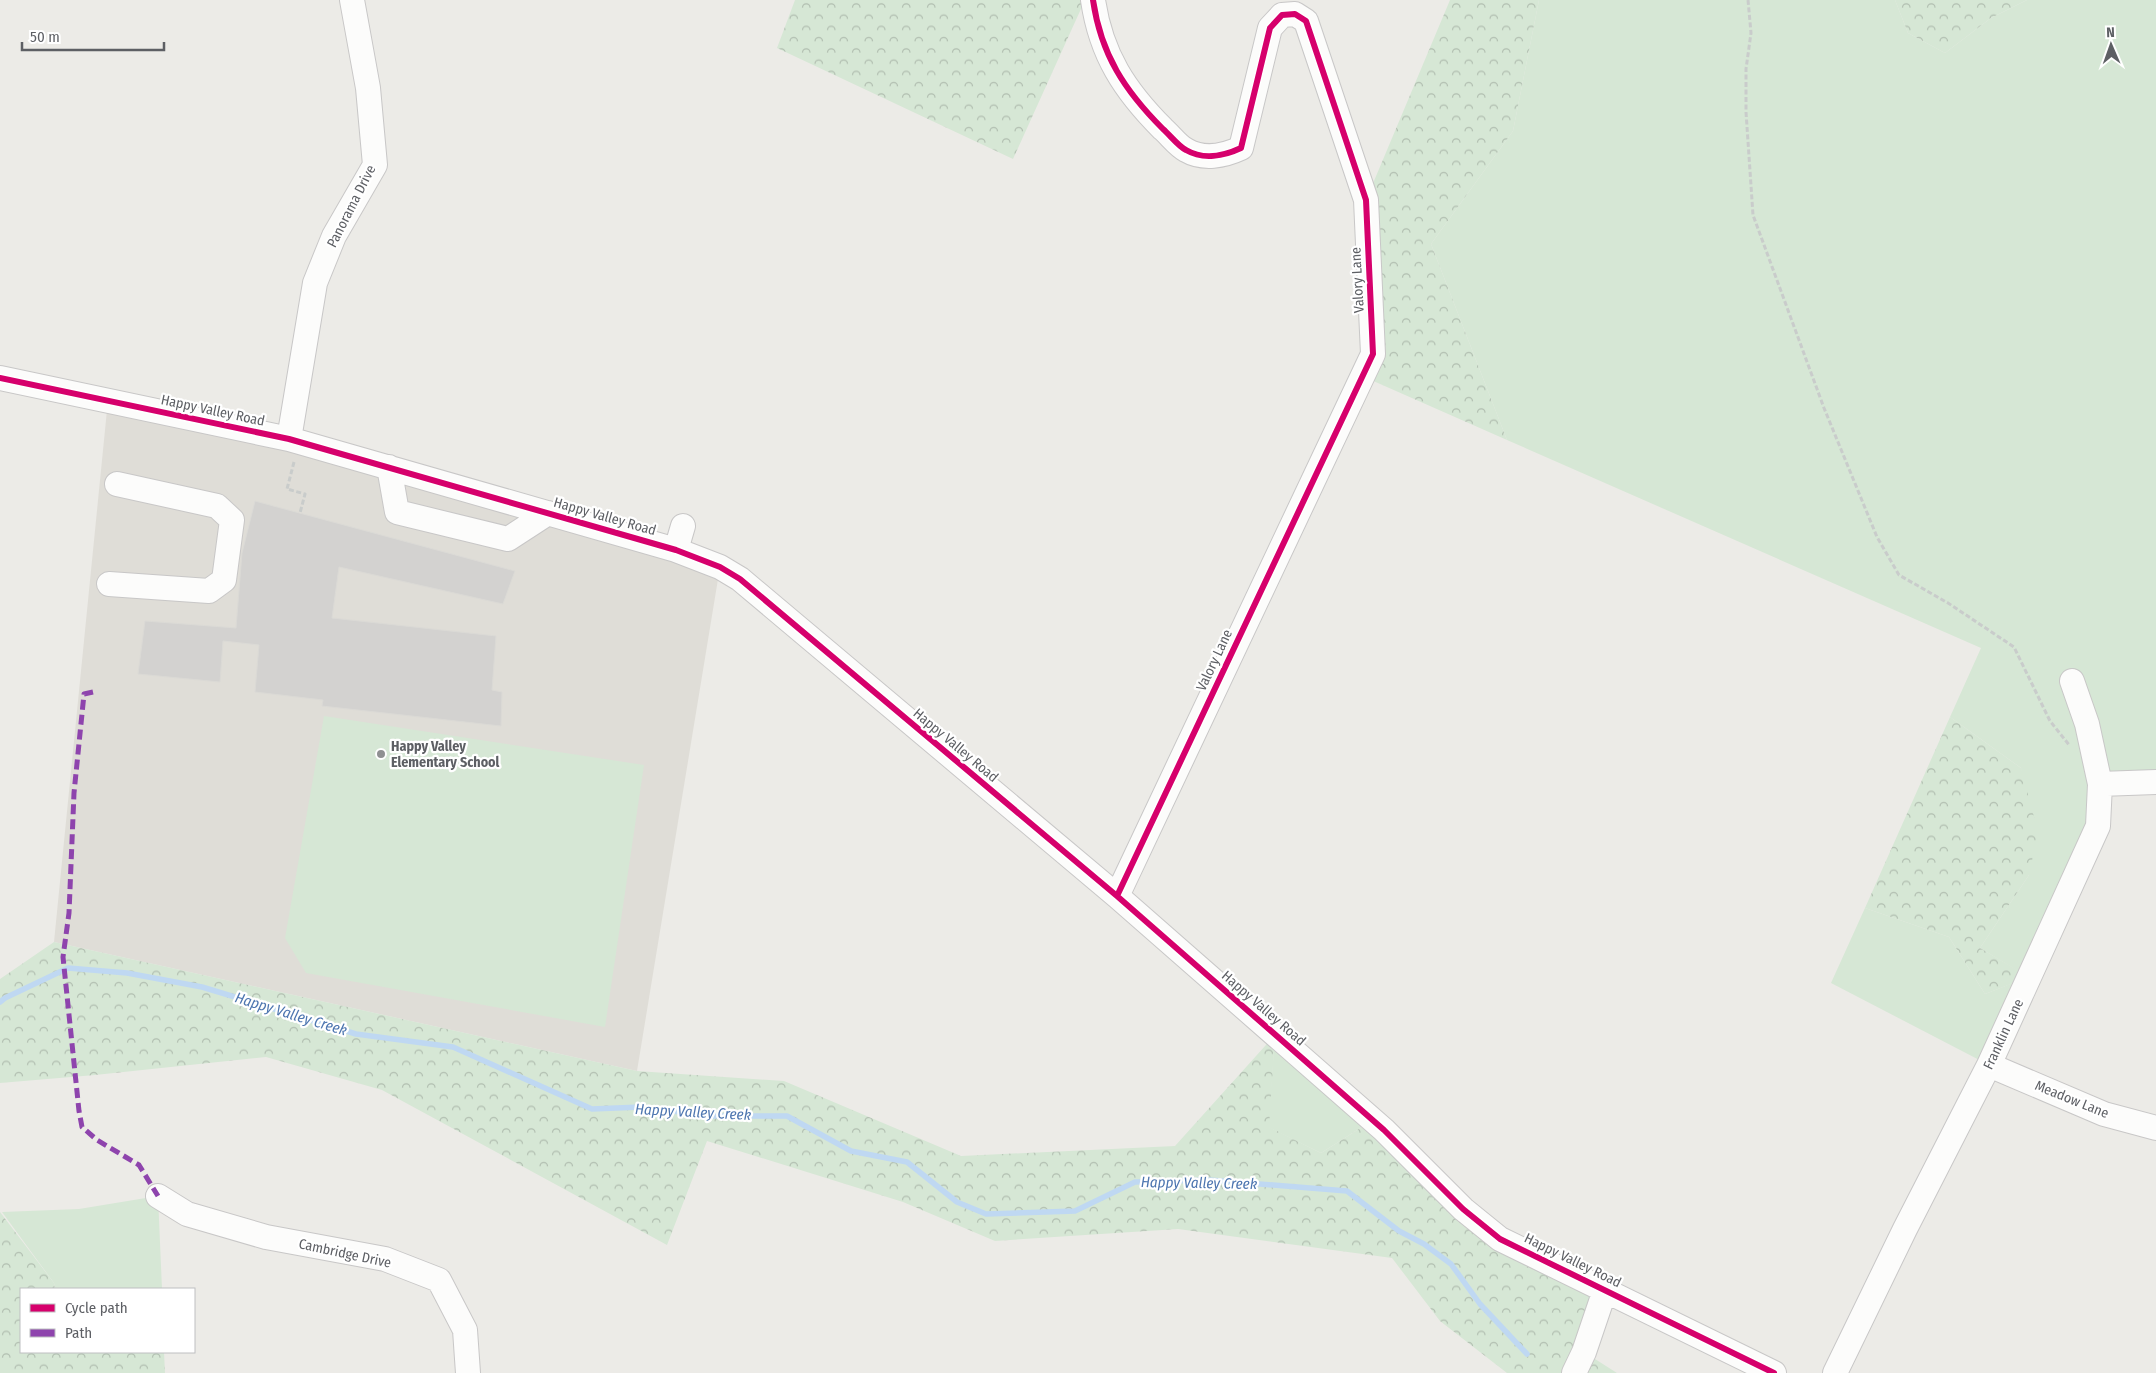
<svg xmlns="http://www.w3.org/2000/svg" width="2156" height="1373" font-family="'Fira Sans Condensed',sans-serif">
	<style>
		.education { fill: #dfddd7 }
		.green { fill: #d6e7d5 }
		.forest { fill: url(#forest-crowns) }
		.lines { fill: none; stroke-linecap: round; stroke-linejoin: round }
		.stream { stroke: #bfd8f2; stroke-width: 5.5 }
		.building { fill: #d3d2d0; stroke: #dbdad6 }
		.minor-casing { stroke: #c8c7c7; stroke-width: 26 }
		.path { stroke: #c9cccb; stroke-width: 3; stroke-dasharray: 5 2.5; stroke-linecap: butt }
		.minor { stroke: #fcfcfb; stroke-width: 24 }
		.quiet { stroke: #8e44ad; stroke-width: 5; stroke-dasharray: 10 5; stroke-linecap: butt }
		.cycleway-casing { stroke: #fff; stroke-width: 9 }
		.cycleway { stroke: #d6006c; stroke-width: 6 }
		.poi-dot { fill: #8f9092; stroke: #fff; stroke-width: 2 }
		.labels { text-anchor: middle; stroke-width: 4.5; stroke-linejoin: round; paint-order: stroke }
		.street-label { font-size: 14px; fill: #5d5f64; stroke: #fff }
		.poi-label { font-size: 14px; font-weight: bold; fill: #5d5f64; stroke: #fff; text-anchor: start }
		.water-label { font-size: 15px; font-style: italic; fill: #4e76b0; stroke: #fff }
	</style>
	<defs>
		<pattern id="forest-crowns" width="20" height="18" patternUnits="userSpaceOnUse" patternTransform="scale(1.25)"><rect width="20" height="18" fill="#d6e7d5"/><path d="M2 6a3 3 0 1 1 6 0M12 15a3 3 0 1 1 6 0" fill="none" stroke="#b1beb0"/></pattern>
	</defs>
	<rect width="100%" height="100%" fill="#ecebe7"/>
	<path class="education" d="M108,400L720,567L637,1071L54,942Z"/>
	<path class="green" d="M1539,0H1895L1908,33L1945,53L1991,18L2027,0H2156V782L2100,784L2098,826L1989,1065L1831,983L1865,908L1949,937L1985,994L2028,977L1980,948L2029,875L2021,768L1950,717L1981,648L1507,440L1431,244L1513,131Z
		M324,716L644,765L605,1027L306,973L285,938Z
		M1275,1035L1373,1120L1321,1153L1268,1127Z
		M158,1196L162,1289H55L54,1283L2,1212L79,1209Z"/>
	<path class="forest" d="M795,0H1085L1013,159L777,48Z
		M1450,0H1539L1513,131L1431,244L1507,440L1362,376L1366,200Z
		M1895,0H2027L1991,18L1945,53L1908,33Z
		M1950,717L2021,768L2038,832L2029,875L1980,948L2029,977L1985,994L1949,937L1865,908Z
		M54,942L637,1071L784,1081L961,1156L1175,1146L1275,1035L1269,1127L1321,1153L1373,1120L1463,1209L1605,1290L1584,1352L1617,1373H1507L1440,1321L1392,1258L1178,1229L995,1241L903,1202L707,1141L667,1245L382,1090L266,1057L95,1075L0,1083V979Z
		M0,1212L54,1283L55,1289H21V1352H164L165,1373H0Z"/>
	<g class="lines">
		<path class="stream" d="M0,1002L5,998L68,968L127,973L202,987L356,1034L453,1047L592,1109L641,1107L711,1116H787L851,1151L907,1162L957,1202L986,1214L1075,1211L1135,1182L1209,1180L1347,1191L1399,1231L1424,1244L1451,1264L1480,1304L1527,1354"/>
	</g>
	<path class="building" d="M255,501L515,571L503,604L339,567L332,618L496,636L492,690L502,692L501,726L322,706L323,700L255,692L259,645L223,641L220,682L138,674L145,621L236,628L242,553Z"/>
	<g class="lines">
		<g class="minor-casing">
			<path id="minor" d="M1093,0C1101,55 1125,91 1163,129C1170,135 1178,146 1186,150C1203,160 1224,156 1241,148L1270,28L1282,15L1295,14L1306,21L1366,200L1373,354L1117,896
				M0,378L289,439L676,550L720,567L740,579L1117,896L1384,1130L1463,1209L1500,1239L1774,1373
				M289,439L315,283L334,236L375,165L368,88L352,0
				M389,467L397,512L508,539L548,513
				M676,550L683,526
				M109,584L209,591L224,580L232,520L217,506L117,484
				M2100,784L2156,782
				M1989,1065L2104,1114L2156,1128
				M158,1196L187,1214L266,1237L385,1259L439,1280L465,1330L468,1373
				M1574,1373L1584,1352L1605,1290
				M1835,1373L1905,1229L1989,1065L2098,826L2100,784L2087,724L2072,681"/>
		</g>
		<path class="path" d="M1748,0L1751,33L1746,69V112L1753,215L1824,408L1877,537L1899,575L1948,603L2014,647L2050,721L2070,746
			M294,462L287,489L305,494L300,513"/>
		<use href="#minor" class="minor"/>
		<path class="quiet" d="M93,692L84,694L74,793L69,913L63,957L79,1111L82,1127L97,1140L139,1165L158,1196"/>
		<g class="cycleway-casing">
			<path id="cycleway" d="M1093,0C1101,55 1125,91 1163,129C1170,135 1178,146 1186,150C1203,160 1224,156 1241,148L1270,28L1282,15L1295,14L1306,21L1366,200L1373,354L1117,896
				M0,378L289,439L676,550L720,567L740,579L1117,896L1384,1130L1463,1209L1500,1239L1774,1373"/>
		</g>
		<use href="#cycleway" class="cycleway"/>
	</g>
	<circle class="poi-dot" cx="381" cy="754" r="5"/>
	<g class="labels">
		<g class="street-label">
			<text transform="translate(351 206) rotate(-63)" y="5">Panorama Drive</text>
			<text transform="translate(1357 280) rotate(-93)" y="5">Valory Lane</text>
			<text transform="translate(213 410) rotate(12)" y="5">Happy Valley Road</text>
			<text transform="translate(605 516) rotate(16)" y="5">Happy Valley Road</text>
			<text transform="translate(1214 660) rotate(-65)" y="5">Valory Lane</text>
			<text transform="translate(956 745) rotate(40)" y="5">Happy Valley Road</text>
			<text transform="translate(1264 1008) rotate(41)" y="5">Happy Valley Road</text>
			<text transform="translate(2003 1034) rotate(-65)" y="5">Franklin Lane</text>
			<text transform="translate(2072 1099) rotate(22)" y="5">Meadow Lane</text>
			<text transform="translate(345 1253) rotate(12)" y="5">Cambridge Drive</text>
			<text transform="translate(1573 1260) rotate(26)" y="5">Happy Valley Road</text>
		</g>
		<g class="poi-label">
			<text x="391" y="751">Happy Valley<tspan x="391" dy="16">Elementary School</tspan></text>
		</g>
		<g class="water-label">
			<text transform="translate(291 1014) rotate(17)" y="5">Happy Valley Creek</text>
			<text transform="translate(693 1112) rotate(3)" y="5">Happy Valley Creek</text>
			<text transform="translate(1199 1183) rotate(1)" y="5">Happy Valley Creek</text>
		</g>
	</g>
	<rect x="20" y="1288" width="175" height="65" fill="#ffffff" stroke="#bebfc1"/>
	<rect x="30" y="1304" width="25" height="8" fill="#d6006c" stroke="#bebfc1"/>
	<text x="65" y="1313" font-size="15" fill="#5d5f64">Cycle path</text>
	<rect x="30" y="1329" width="25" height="8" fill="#8e44ad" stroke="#bebfc1"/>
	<text x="65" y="1338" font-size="15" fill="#5d5f64">Path</text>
	<g transform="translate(2111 45) rotate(358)" stroke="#ffffff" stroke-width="4" paint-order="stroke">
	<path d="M0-4L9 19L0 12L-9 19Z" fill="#5d5f64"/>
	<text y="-8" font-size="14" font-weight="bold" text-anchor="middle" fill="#5d5f64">N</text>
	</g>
	<path d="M22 42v8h142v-8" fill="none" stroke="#5d5f64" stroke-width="2.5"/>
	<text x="30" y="42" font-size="15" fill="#5d5f64" stroke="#ffffff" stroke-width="4" paint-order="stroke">50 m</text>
</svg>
